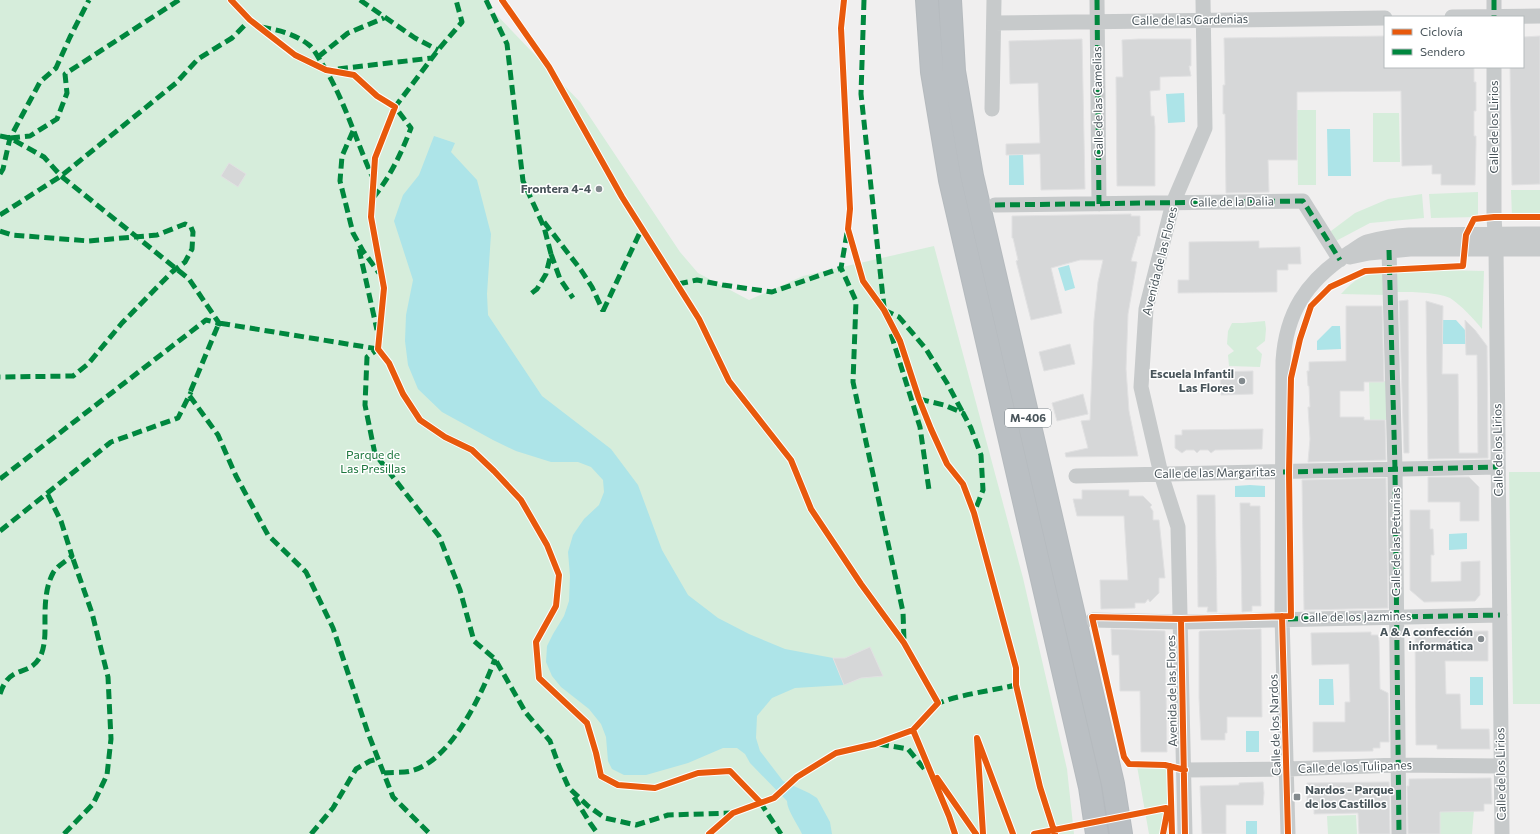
<svg xmlns="http://www.w3.org/2000/svg" width="1540" height="834" font-family="Commissioner,sans-serif">
	<style>
		.green { fill: #d6eddb }
		.water { fill: #ade4e8 }
		.building { fill: #d6d7d8; stroke: #e1e1e2 }
		.lines { fill: none; stroke-linecap: round; stroke-linejoin: round }
		.highway-casing { stroke: #b5babe; stroke-width: 24 }
		.street { stroke: #c7cacb; stroke-width: 15 }
		.highway { stroke: #babfc3; stroke-width: 22 }
		.quiet { stroke: #00873e; stroke-width: 5; stroke-dasharray: 10 5; stroke-linecap: butt }
		.cycleway-casing { stroke: #fff; stroke-width: 8 }
		.cycleway { stroke: #e8590c; stroke-width: 6 }
		.poi-dot { fill: #838a8e; stroke: #fff; stroke-width: 1.5 }
		.labels { text-anchor: middle; stroke-width: 3; stroke-linejoin: round; paint-order: stroke }
		.shield { fill: #fff; stroke: #7f878c; stroke-width: 1 }
		.shield-label { font-size: 11px; font-weight: bold; fill: #48545a }
		.street-label { font-size: 12px; fill: #48545a; stroke: #fff }
		.poi-label { font-size: 12px; font-weight: bold; fill: #48545a; stroke: #fff; text-anchor: end }
		.park-label { font-size: 12px; fill: #1d773e; stroke: #fff }
	</style>
	<rect width="100%" height="100%" fill="#f0efef"/>
	<path class="green" d="M0,0H488L491,9L580,102L680,252L698,273L749,300L803,276L934,246L1023,578L1067,769L1074,834H0Z
		M1297,110H1316V185H1298Z
		M1373,113H1399L1400,162H1373Z
		M1511,190H1540V214L1512,217Z
		M1478,192V217L1431,218L1429,194Z
		M1422,194L1424,218L1370,223L1334,242L1331,231L1355,213L1388,199Z
		M1397,269L1484,271L1482,329C1474,319 1461,305 1450,298C1437,292 1410,292 1396,292Z
		M1385,273L1386,295L1341,294C1356,278 1363,274 1385,273Z
		M1265,321L1266,329L1265,341L1256,348L1262,354L1260,367L1229,366L1228,355L1234,351L1227,344L1228,331L1232,323H1243Z
		M1389,381V420H1370L1369,382Z
		M1509,472H1540V704H1513Z
		M1137,766L1165,767L1174,779V834H1149Z
		M1439,810H1474L1472,834H1439Z
		M1356,815L1357,834H1328L1327,816Z"/>
	<path class="water" d="M1184,93L1185,122L1168,123L1166,94Z
		M1327,129H1350L1351,176H1328Z
		M434,136L455,143L451,152L477,180L491,234L487,294L488,315L542,396L611,449L638,485L662,550L688,595L718,618L749,634L785,649L833,658L844,685L795,688L772,698L757,716L756,738L760,751L783,781L809,793L817,798L830,822L832,834H802C798,825 787,810 787,801L750,763L745,754L737,748H723L688,763L646,775H624L612,769L608,761L606,737L601,724L589,709L561,687L552,676L546,662L547,646L553,634L564,616L569,601L570,576L568,552L573,535L584,519L599,505L604,492L603,480L591,467L578,462H551L516,451L493,440L442,412L418,389L408,365L405,341L406,315L413,280L394,221L403,195L419,175Z
		M1023,154L1024,185H1009V155Z
		M1069,265L1075,288L1065,291L1058,268Z
		M1443,320H1456L1465,330L1466,344H1443Z
		M1332,326H1340L1341,349L1317,350V341Z
		M1250,485L1265,486V497H1235V486Z
		M1467,533V549L1449,550V534Z
		M1470,677H1483V705H1470Z
		M1319,679H1333L1334,705H1319Z
		M1246,731H1259V752H1246Z
		M1246,821H1257V834H1246Z"/>
	<path class="building" d="M1385,36V67H1474V82H1476V111H1474V136H1476V144L1475,185H1441V174H1432V165L1402,166L1401,91L1297,92V160H1268L1269,192L1226,193L1225,114H1223V85H1225L1224,38Z
		M1540,36V184L1512,185L1510,67H1523V37Z
		M1082,39L1085,189L1041,190L1040,154L1006,155V144L1040,143L1038,83L1010,84L1009,41Z
		M1139,39H1191V66H1189L1191,76L1160,77V90L1150,91L1151,116H1154L1155,127V186H1117L1116,77H1123L1122,40Z
		M229,163L246,174L238,187L221,176Z
		M1131,214V216H1140V236H1138L1131,261L1137,262L1128,314L1126,369L1129,411L1138,456L1066,457L1065,453L1088,448L1081,421L1090,420L1094,320L1098,282L1103,260H1080L1051,268L1062,313L1031,320L1016,261L1018,260L1013,238H1012V216Z
		M1259,241V248L1300,247L1301,264H1288V270H1277V292L1178,293V280H1189V242Z
		M1408,300L1409,453H1404L1399,301Z
		M1426,301L1443,306L1442,374H1458L1459,453H1478L1477,355H1466L1465,320L1475,330L1487,346L1488,458L1428,459Z
		M1346,306H1382L1384,382H1364V391H1340V417H1364V420H1385L1386,460L1308,462L1310,439L1308,407H1310L1309,386H1308L1307,371H1309V362L1346,361Z
		M1070,344L1075,364L1044,371L1039,352Z
		M1253,371V394L1221,395L1220,372Z
		M1083,394L1088,414L1057,421L1052,403Z
		M1263,429L1262,449L1215,450L1211,453L1208,450H1200L1197,453L1194,450H1186L1182,453L1175,448V435H1182V430Z
		M1428,477H1469L1479,487V521H1460V502H1428Z
		M1386,478L1388,608L1304,610L1302,480Z
		M1082,490H1129V496H1143L1152,505L1150,507L1153,511V520H1159L1165,578H1159V593L1150,602L1148,599L1145,603H1135V608L1101,609L1100,580H1128L1124,516H1077L1073,499H1082Z
		M1197,495H1215L1217,612H1207L1208,607H1198Z
		M1240,503H1250V506H1260L1261,606H1252V611L1242,612Z
		M1410,510H1430V529H1433L1434,555H1431V582L1461,581V562L1480,561V595L1475,601L1424,602L1410,590Z
		M1111,629L1165,631L1167,752H1141L1140,691H1120L1119,655H1112Z
		M1261,629L1262,717H1227V733H1225V740H1201L1199,697V632L1200,631Z
		M1488,631V661H1445L1446,694H1460L1461,729H1489L1490,749H1437V745H1416L1415,632Z
		M1371,632V635H1378L1379,641L1380,689L1388,693L1389,742H1380V748H1373V751L1313,752V722H1345V702H1350L1349,664L1312,665L1311,633Z
		M870,647L883,676L861,678L844,685L833,658H845Z
		M1491,778L1492,804H1484V811L1440,812V834H1408L1407,786H1409V779Z
		M1263,782L1264,793L1263,805H1226V834H1202L1200,786L1239,785V783Z
		M1389,782L1390,834H1359L1358,813L1314,814V807H1307V783Z"/>
	<g class="lines">
		<g class="highway-casing">
			<path id="highway" d="M927,0L932,72L950,180L1090,787L1097,834
				M950,0L954,71L972,176L1113,784L1121,834"/>
		</g>
		<path class="street" d="M1097,0L1099,204
			M1494,0V17
			M1452,17L1540,16
			M994,23L1385,18
			M1494,67V217L1496,249L1502,834
			M992,109L994,0
			M995,205L1303,201L1340,260
			M1389,250L1395,469L1399,834
			M1350,257L1369,253L1410,249H1540
			M1076,476L1498,467
			M1093,620L1181,622L1500,615
			M1185,770L1287,769L1398,765L1500,766
			M1185,834L1178,527L1161,474L1141,387L1146,309L1173,203L1205,128L1203,0
			M1288,834L1282,616L1283,361C1286,313 1306,282 1346,255C1353,251 1360,245 1367,242C1381,238 1395,236 1409,235L1540,234"/>
		<use href="#highway" class="highway"/>
		<path class="quiet" d="M360,0L415,38L438,50
			M486,0L507,44L523,181L544,227L551,254L546,274L537,289L528,296
			M864,0L861,94L884,307
			M1097,0L1099,204
			M1494,0V17
			M261,27C279,30 295,34 309,45C314,49 318,57 321,62C344,98 355,138 372,176
			M318,57L348,33L384,18
			M338,69L432,58
			M353,131L342,156L340,181L353,233L363,251L379,273
			M0,136L10,138L44,157L61,176L189,279L219,323H220
			M10,138L30,136L57,119L67,93L65,74L179,0
			M0,174L3,169L10,138L40,82L56,68L70,37L89,0
			M373,198C390,177 401,154 411,128L395,107L438,50L462,22L456,0
			M995,205L1303,201L1340,260
			M0,215L61,176L176,83L198,59L232,38L250,20
			M544,222L581,270L592,287L603,311
			M0,231L12,235L89,241L157,235L185,224L191,227L193,232L192,249L185,262L172,272L122,323L88,364L73,376L0,377
			M847,233L841,268L856,301L853,382L903,612L904,641
			M359,249L377,330
			M1389,250L1395,469L1399,834
			M551,254L560,279L573,298
			M678,284L697,280L723,285L772,292L841,268
			M884,310L899,317L926,349L947,383L963,413
			M603,311L642,228
			M891,334L920,427L929,490
			M378,346V349L367,357L365,405L375,454L439,536L460,590L474,641L495,659L526,713L550,741L559,766L569,788L588,806L605,818L636,825L668,815L733,813
			M378,349L219,323L189,395L218,435L236,476L268,535L306,572L333,628L368,733L393,797L430,834
			M919,399L944,405L963,413L971,428L981,455L983,490L974,513
			M1283,472L1498,467
			M0,479L206,320L219,323L218,326
			M0,531L111,442L178,418L191,392
			M1288,619L1500,615
			M0,694C10,663 28,678 40,657C44,650 45,638 45,630C45,611 44,590 53,573C57,566 66,561 72,556L61,521L47,493
			M935,706C943,697 1001,689 1016,685
			M879,744L908,749L926,771
			M384,773C392,772 403,773 411,771C451,761 482,694 495,659
			M574,797L590,823L598,834
			M760,802L781,834
			M64,834L93,804L107,775L111,739L108,677L92,613L72,556
			M311,834L333,808L356,769L370,761L378,759"/>
		<g class="cycleway-casing">
			<path id="cycleway" d="M231,0L250,20L295,55L326,70L354,75L377,96L395,107L375,158L371,217L384,288L378,349L389,363L403,394L420,420L445,437L472,450L494,471L521,500L547,545L559,575L556,606L536,642L539,678L587,723L596,753L601,776L618,785L655,788L698,773L730,771L760,802
				M502,0L549,67L622,197L699,319L729,381L791,460L811,509L861,584L904,643L938,703L913,730L875,744L836,753L797,777L774,798L733,813L709,834
				M844,0L841,28L850,209L848,229L863,281L884,310L900,341L919,399L931,429L947,464L963,484L974,513L1016,668V685L1040,787L1055,834
				M1282,616L1288,834
				M1181,619L1185,834
				M913,730L949,816L955,834
				M1170,766L1172,834
				M1185,770L1165,765L1129,764L1124,757L1092,617L1181,619L1291,616L1289,472L1291,378L1300,339L1311,306L1330,287L1365,271L1463,266L1466,235L1474,219L1494,217H1540
				M937,778L976,834
				M983,834L977,738L1013,834
				M1034,834L1166,808L1167,813L1163,834"/>
		</g>
		<use href="#cycleway" class="cycleway"/>
	</g>
	<g class="poi-dot">
		<circle cx="599" cy="189" r="4"/>
		<circle cx="1242" cy="381" r="4"/>
		<circle cx="1481" cy="639" r="4"/>
		<rect x="1293" y="793" width="8" height="8" rx="2"/>
	</g>
	<g class="labels">
		<rect class="shield" x="1005" y="409" width="46" height="18" rx="3"/>
		<g class="shield-label">
			<text x="1028" y="422">M-406</text>
		</g>
		<g class="street-label">
			<text transform="translate(1190 20) rotate(-1)" y="4">Calle de las Gardenias</text>
			<text transform="translate(1098 102) rotate(-91)" y="4">Calle de las Camelias</text>
			<text transform="translate(1494 127) rotate(-90)" y="4">Calle de los Lirios</text>
			<text transform="translate(1232 202) rotate(-1)" y="4">Calle de la Dalia</text>
			<text transform="translate(1160 261) rotate(-76)" y="4">Avenida de las Flores</text>
			<text transform="translate(1498 450) rotate(-91)" y="4">Calle de los Lirios</text>
			<text transform="translate(1215 473) rotate(-1)" y="4">Calle de las Margaritas</text>
			<text transform="translate(1396 542) rotate(-90)" y="4">Calle de las Petunias</text>
			<text transform="translate(1356 617) rotate(-1)" y="4">Calle de los Jazmines</text>
			<text transform="translate(1172 691) rotate(-91)" y="4">Avenida de las Flores</text>
			<text transform="translate(1275 725) rotate(-92)" y="4">Calle de los Nardos</text>
			<text transform="translate(1355 767) rotate(-2)" y="4">Calle de los Tulipanes</text>
			<text transform="translate(1501 774) rotate(-91)" y="4">Calle de los Lirios</text>
		</g>
		<g class="poi-label">
			<text x="591" y="193">Frontera 4-4</text>
			<text x="1234" y="378">Escuela Infantil<tspan x="1234" dy="14">Las Flores</tspan></text>
			<text x="1473" y="636">A &amp; A confección<tspan x="1473" dy="14">informática</tspan></text>
			<text x="1305" y="794" text-anchor="start">Nardos - Parque<tspan x="1305" dy="14">de los Castillos</tspan></text>
		</g>
		<g class="park-label">
			<text x="373" y="459">Parque de<tspan x="373" dy="14">Las Presillas</tspan></text>
		</g>
	</g>
	<rect x="1384" y="16" width="140" height="52" fill="#ffffff" stroke="#b6bbbd"/>
	<rect x="1392" y="29" width="20" height="6" fill="#e8590c" stroke="#b6bbbd"/>
	<text x="1420" y="36" font-size="12" fill="#48545a">Ciclovía</text>
	<rect x="1392" y="49" width="20" height="6" fill="#00873e" stroke="#b6bbbd"/>
	<text x="1420" y="56" font-size="12" fill="#48545a">Sendero</text>
</svg>
